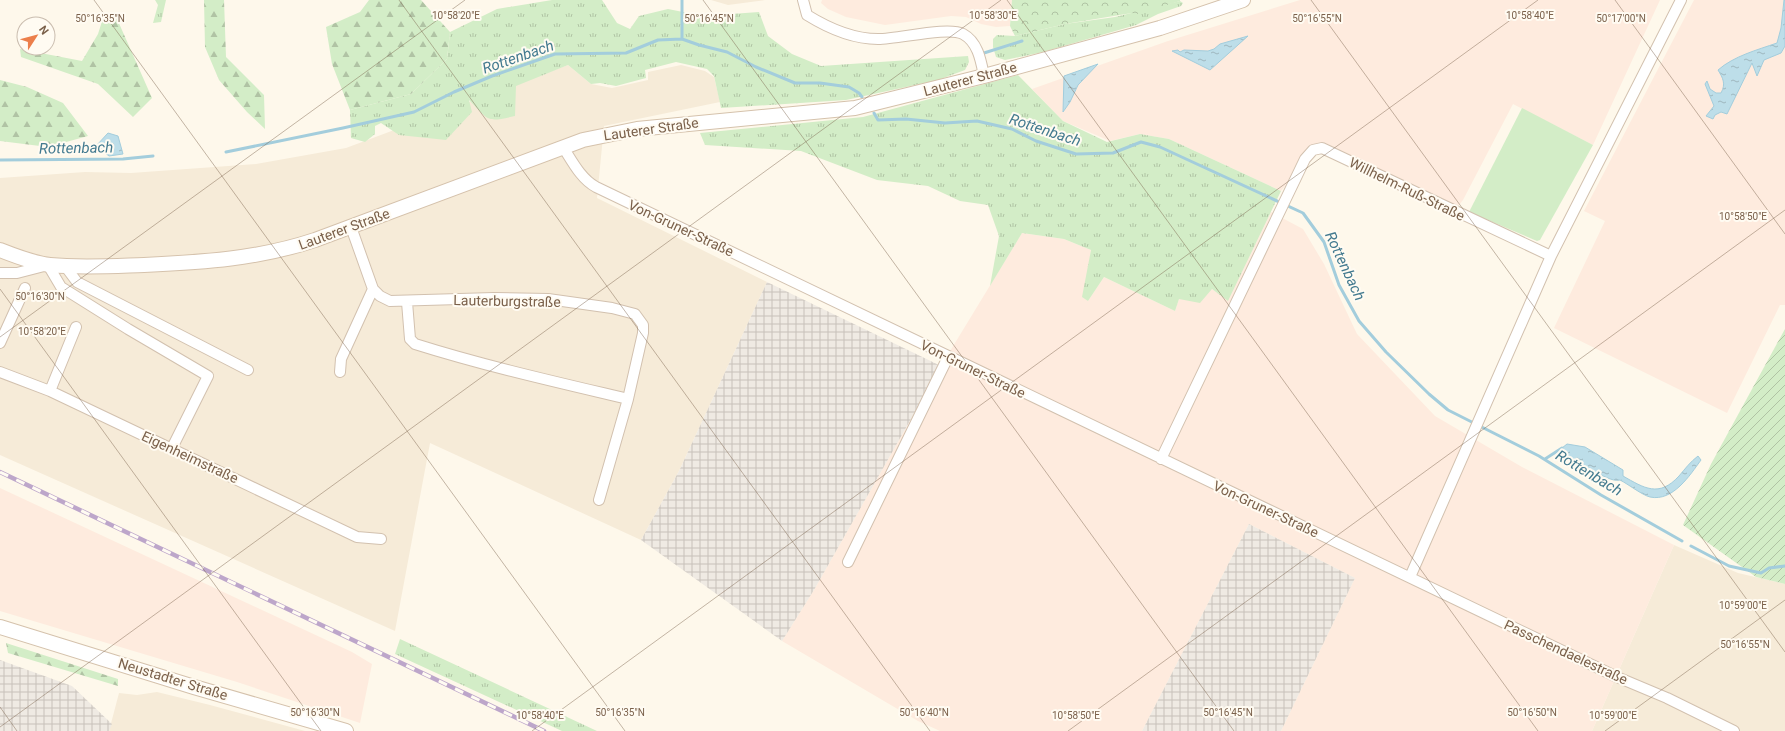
<svg xmlns="http://www.w3.org/2000/svg" width="1785" height="731" font-family="Roboto,sans-serif">
	<style>
		.residential { fill: #f6ebd8 }
		.commercial { fill: #feebde }
		.industrial { fill: url(#industrial-grid) }
		.grass { fill: url(#grass-tufts) }
		.forest { fill: url(#forest-firs) }
		.park { fill: url(#park-crowns) }
		.garden { fill: url(#garden-furrows) }
		.pitch { fill: #d3edc7 }
		.water { fill: url(#water-ripples); stroke: #a3cddc }
		.lines { fill: none; stroke-linecap: round; stroke-linejoin: round }
		.stream { stroke: #a3cddc; stroke-width: 3 }
		.street-casing { stroke: #d2c1af; stroke-width: 12 }
		.secondary-casing { stroke: #d5c2ac; stroke-width: 16 }
		.street { stroke: #fff; stroke-width: 10 }
		.secondary { stroke: #fff; stroke-width: 14 }
		.rail-casing { stroke: #bda6ca; stroke-width: 4.5 }
		.rail { stroke: #fffbf2; stroke-width: 3; stroke-dasharray: 9; stroke-linecap: butt }
		.ticks { fill: none; stroke: #7b614b; stroke-width: 1; stroke-opacity: 0.45 }
		.labels { text-anchor: middle; stroke-width: 4; stroke-linejoin: round; paint-order: stroke }
		.street-label { font-size: 14px; fill: #7b614b; stroke: #fffbf2 }
		.water-label { font-size: 15px; font-style: italic; fill: #437a8f; stroke: #fffbf2 }
		.ticks-label { font-size: 10px; text-anchor: middle; fill: #7b614b; stroke: #fffbf2; stroke-width: 4; stroke-linejoin: round; paint-order: stroke }
	</style>
	<defs>
		<pattern id="industrial-grid" width="8" height="8" patternUnits="userSpaceOnUse"><rect width="8" height="8" fill="#efeae3"/><path d="M0 4h8M4 0v8" fill="none" stroke="#c7c1ba"/></pattern>
		<pattern id="grass-tufts" width="24" height="20" patternUnits="userSpaceOnUse"><rect width="24" height="20" fill="#d3edc7"/><path d="M3 7l-1-3M5 7V3M7 7l1-3M15 17l-1-3M17 17v-4M19 17l1-3" fill="none" stroke="#b0c3a4"/></pattern>
		<pattern id="forest-firs" width="22" height="20" patternUnits="userSpaceOnUse"><rect width="22" height="20" fill="#d3edc7"/><path d="M5 1l3.5 6h-7zM16 11l3.5 6h-7z" fill="#b0c3a4"/></pattern>
		<pattern id="park-crowns" width="20" height="18" patternUnits="userSpaceOnUse"><rect width="20" height="18" fill="#d3edc7"/><path d="M2 6a3 3 0 1 1 6 0M12 15a3 3 0 1 1 6 0" fill="none" stroke="#b0c3a4"/></pattern>
		<pattern id="garden-furrows" width="10" height="10" patternUnits="userSpaceOnUse"><rect width="10" height="10" fill="#d3edc7"/><path d="M-1 1l2-2M0 10L10 0M9 11l2-2" fill="none" stroke="#b0c3a4"/></pattern>
		<pattern id="water-ripples" width="26" height="14" patternUnits="userSpaceOnUse"><rect width="26" height="14" fill="#bddee9"/><path d="M2 4q2-2 4 0t4 0M15 11q2-2 4 0t4 0" fill="none" stroke="#9fb7bf"/></pattern>
	</defs>
	<rect width="100%" height="100%" fill="#fef8eb"/>
	<path class="residential" d="M711,0H765L728,5Z
		M568,65L591,84L612,88L648,80V72L681,65L705,71L714,77L720,102L604,126L597,198L767,282L679,471L641,540L430,443L395,631L0,455V178L85,172L131,173L256,164L346,148Z
		M1674,545L1738,573L1785,584V731H1592Z
		M157,692L210,705L305,731H109L119,693L137,695Z"/>
	<path class="commercial" d="M822,0H1012L1010,26L996,27L981,24L966,17L951,16L885,25L846,17L828,9L821,3Z
		M1300,0H1660L1593,145L1513,104L1463,200L1459,205L1453,206L1325,143L1308,147L1286,185L1281,191L1169,139L1140,134L1110,141L1063,121L1032,89L1168,41Z
		M1694,0H1785V305H1780L1727,413L1554,328L1605,221L1584,211Z
		M1271,212L1303,229L1324,264L1357,334L1435,416L1522,467L1674,545L1592,731H1281L1355,578L1249,524L1142,731H940L918,721L782,641L814,590L941,366L1022,233L1064,239L1091,250L1088,273V301L1104,277L1175,311L1179,299L1212,289L1228,300Z
		M0,488L352,652L372,664L360,723L237,682L0,611Z"/>
	<path class="industrial" d="M767,282L941,366L814,590L782,641L641,540L679,471Z
		M1249,524L1355,578L1281,731H1142Z
		M0,660L72,686L112,724L109,731H0Z"/>
	<path class="grass" d="M155,0H166L161,22L153,23L158,5Z
		M552,0H602L617,23L630,29L639,16L668,9L703,16L759,12L768,36L792,54L821,66L968,56L969,62L965,70L938,80L846,100L721,108L714,76L707,69L676,62L645,70L646,78L616,86L600,83L591,84L568,65L516,86L515,116C485,123 489,120 469,100L472,112L446,140L399,135L381,123L375,126V134L365,142L351,138L350,110L411,94L447,59L450,32L497,9Z
		M1180,1L1183,3L1181,6L1158,14L1136,25L1043,52L1005,60L996,57L993,47V39L997,35L1015,36L1065,24L1115,17Z
		M1018,75L1063,121L1107,142L1140,134L1169,139L1281,191L1228,301L1212,289L1200,303L1179,299L1175,311L1104,277L1088,301L1082,297L1091,250L1064,239L1022,233L990,286L999,236L988,205L960,201L928,186L877,180L801,151L705,145L700,133L863,117Z
		M400,639L597,731H562L395,654Z"/>
	<path class="forest" d="M204,0H224L226,57L264,95L265,129L247,112L219,80L205,47Z
		M369,0H421L450,32L447,59L411,94L350,110L332,64L326,27L360,12Z
		M114,12L152,98L133,117L98,84L21,57L20,49L82,61L98,34L104,15Z
		M0,80L27,87L63,103L88,136L48,147L0,141Z
		M6,643L118,679V686L8,653Z"/>
	<path class="park" d="M1012,0H1180V1L1137,14L1132,13L1065,24L1015,36L1010,26Z"/>
	<path class="garden" d="M1785,329V584L1756,577L1683,525L1711,464Z"/>
	<path class="pitch" d="M1522,108L1593,145L1540,240L1537,241L1469,212Z"/>
	<path class="water" d="M1784,0H1785V46L1781,53L1764,60L1757,76L1752,63L1727,114L1721,112L1715,115L1713,119L1706,116L1714,106L1705,84L1707,81L1710,89L1716,93H1721C1726,84 1723,78 1718,70C1734,56 1757,50 1777,43L1781,28Z
		M1248,36L1210,70L1172,51L1178,50L1180,52L1184,50L1208,51L1214,49L1220,44Z
		M1098,64L1078,85L1070,102L1063,112L1064,76Z
		M108,133L118,136L123,154L109,156L96,146Z
		M1567,444L1585,447L1623,470V476C1644,488 1659,498 1679,476C1685,469 1690,462 1698,456L1701,460C1690,475 1673,502 1650,497C1642,495 1628,484 1620,480C1611,482 1603,474 1593,473L1564,454L1562,448Z"/>
	<g class="lines">
		<path class="stream" d="M682,39V0
			M984,53L1022,41
			M874,113L878,120L906,119L945,123L977,121L1012,129L1036,141L1076,154L1113,153L1141,142L1160,147L1303,213L1324,242L1339,285L1359,321L1386,352L1429,394L1448,410L1539,456L1601,495L1682,541
			M226,152L343,128L414,112L454,92L492,76L555,54L626,53L658,40L682,39L699,45L727,52L756,67L795,83H820L849,87L859,93L862,97
			M0,160L123,159L153,156
			M1545,459L1562,448
			M1691,546L1729,566L1761,573L1769,568L1785,566"/>
		<g class="street-casing">
			<path id="street" d="M803,0L807,15C828,28 854,39 878,39C899,39 948,26 963,34C978,42 981,61 984,76
				M563,147C572,161 581,179 596,187L1617,677L1667,698L1734,731
				M65,266L77,282L248,370
				M0,273H17L48,265L61,287L128,329L208,376L172,448
				M373,289L380,296L390,301L494,298L548,299L612,308L635,314L643,325V333L628,399L599,500
				M407,302L410,339L415,344C485,366 556,382 628,399
				M0,343L25,288
				M0,372L50,391L357,537L381,539
				M340,372L341,359L373,289L351,227
				M50,391L76,327
				M1161,459L1305,159L1313,150L1322,148L1551,256
				M848,562L948,357
				M1410,577L1551,256L1681,0"/>
		</g>
		<g class="secondary-casing">
			<path id="secondary" d="M0,250C15,256 33,263 50,265C80,268 113,266 144,265C204,262 258,259 315,240L583,140L637,129L855,108L984,76L1160,28L1243,0
				M0,627L194,687L346,731"/>
		</g>
		<use href="#street" class="street"/>
		<use href="#secondary" class="secondary"/>
		<g class="rail-casing">
			<path id="rail" d="M0,472L544,731"/>
		</g>
		<use href="#rail" class="rail"/>
	</g>
	<path class="ticks" d="M94,0L625,731M399,0L930,731M703,0L1234,731M1007,0L1538,731M1311,0L1785,652M1615,0L1785,234M0,289L321,731M0,337L465,0M0,707L17,731M0,727L1001,0M532,731L1538,0M1068,731L1785,210M1605,731L1785,600"/>
	<g class="labels">
		<g class="street-label">
			<text transform="translate(970 79) rotate(-15)" y="5">Lauterer Straße</text>
			<text transform="translate(651 129) rotate(-8)" y="5">Lauterer Straße</text>
			<text transform="translate(1407 189) rotate(26)" y="5">Willhelm-Ruß-Straße</text>
			<text transform="translate(681 228) rotate(25)" y="5">Von-Gruner-Straße</text>
			<text transform="translate(344 229) rotate(-20)" y="5">Lauterer Straße</text>
			<text transform="translate(507 301) rotate(1)" y="5">Lauterburgstraße</text>
			<text transform="translate(973 369) rotate(26)" y="5">Von-Gruner-Straße</text>
			<text transform="translate(190 457) rotate(25)" y="5">Eigenheimstraße</text>
			<text transform="translate(1266 509) rotate(25)" y="5">Von-Gruner-Straße</text>
			<text transform="translate(1566 652) rotate(25)" y="5">Passchendaelestraße</text>
			<text transform="translate(173 679) rotate(17)" y="5">Neustadter Straße</text>
		</g>
		<g class="water-label">
			<text transform="translate(518 57) rotate(-19)" y="5">Rottenbach</text>
			<text transform="translate(1045 130) rotate(18)" y="5">Rottenbach</text>
			<text transform="translate(76 148) rotate(-1)" y="5">Rottenbach</text>
			<text transform="translate(1345 266) rotate(65)" y="5">Rottenbach</text>
			<text transform="translate(1589 473) rotate(31)" y="5">Rottenbach</text>
		</g>
	</g>
	<g class="ticks-label">
		<text x="993" y="19">10°58'30"E</text>
		<text x="1530" y="19">10°58'40"E</text>
		<text x="456" y="19">10°58'20"E</text>
		<text x="100" y="22">50°16'35"N</text>
		<text x="709" y="22">50°16'45"N</text>
		<text x="1317" y="22">50°16'55"N</text>
		<text x="1621" y="22">50°17'00"N</text>
		<text x="1743" y="220">10°58'50"E</text>
		<text x="40" y="300">50°16'30"N</text>
		<text x="42" y="335">10°58'20"E</text>
		<text x="1743" y="609">10°59'00"E</text>
		<text x="1745" y="648">50°16'55"N</text>
		<text x="315" y="716">50°16'30"N</text>
		<text x="620" y="716">50°16'35"N</text>
		<text x="924" y="716">50°16'40"N</text>
		<text x="1228" y="716">50°16'45"N</text>
		<text x="1532" y="716">50°16'50"N</text>
		<text x="540" y="719">10°58'40"E</text>
		<text x="1076" y="719">10°58'50"E</text>
		<text x="1613" y="719">10°59'00"E</text>
	</g>
	<g transform="translate(36 36) rotate(54)"><circle r="19" fill="#fffbf2" stroke="#cabdaf"/>
	<path d="M0-3L7 15L0 10L-7 15Z" fill="#ec7f4b"/>
	<text y="-6" font-size="11" font-weight="bold" text-anchor="middle" fill="#7b614b">N</text>
	</g>
</svg>
